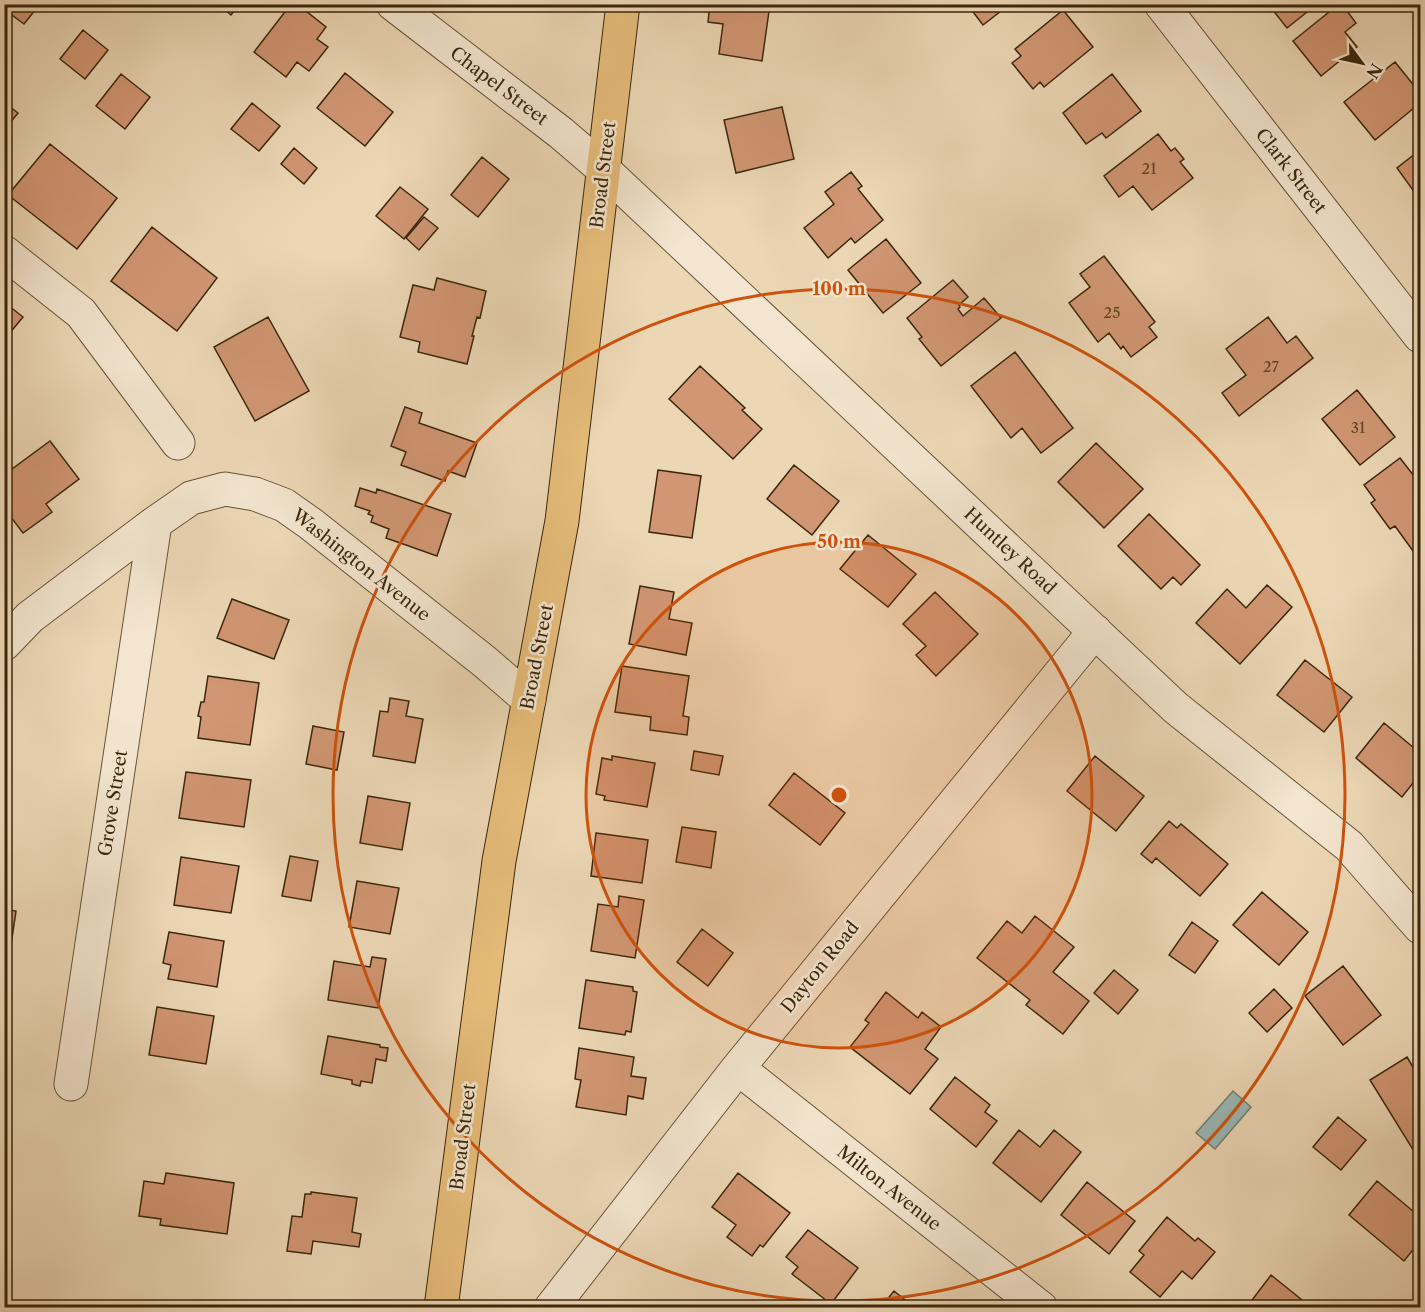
<svg xmlns="http://www.w3.org/2000/svg" width="1425" height="1312" font-family="'Libre Caslon Text',serif">
	<style>
		.water { fill: #9ab8b6; stroke: #747e72; stroke-width: 1.5 }
		.building { fill: #d19673; stroke: #3b270c; stroke-width: 1.5 }
		.lines { fill: none; stroke-linecap: round; stroke-linejoin: round }
		.minor-casing { stroke: #675336; stroke-width: 35 }
		.major-casing { stroke: #3b270c; stroke-width: 35 }
		.minor { stroke: #f3e5cf; stroke-width: 33 }
		.major { stroke: #e6bc7a; stroke-width: 33 }
		.ring { fill: none; stroke: #ce520c; stroke-width: 3 }
		.labels { text-anchor: middle; stroke-width: 5; stroke-linejoin: round; paint-order: stroke }
		.number-label { font-size: 15px; fill: #604326 }
		.street-label { font-size: 18px; fill: #3b270c; stroke: #f3e5cf }
		.centre { fill: #ce520c; stroke: #f3e5cf; stroke-width: 3 }
		.ring-label { font-size: 18px; text-anchor: middle; font-weight: bold; fill: #ce520c; stroke: #f3e5cf; stroke-width: 5; stroke-linejoin: round; paint-order: stroke }
	</style>
	<rect width="100%" height="100%" fill="#ecd7b5"/>
	<filter id="stains"><feTurbulence type="fractalNoise" baseFrequency=".00333" numOctaves="4"/><feColorMatrix values="0 0 0 0 .2 0 0 0 0 .09 0 0 0 0 .02 0 0 0 .5 -.17"/></filter>
	<radialGradient id="worn" r=".72"><stop offset=".6" stop-color="#630" stop-opacity="0"/><stop offset="1" stop-color="#630" stop-opacity=".3"/></radialGradient>
	<path class="water" d="M1233,1091L1251,1107L1215,1149L1196,1133Z"/>
	<path class="building" d="M4,4H40L24,24L4,9Z
		M218,4H240L231,15Z
		M291,4H297L326,27L317,39L328,47L309,71L297,62L286,77L254,52Z
		M710,4H770L762,61L719,54L723,24L708,22Z
		M967,4H1010L983,25Z
		M1268,4H1317L1287,28Z
		M1339,4H1342L1356,23L1345,32L1357,47L1321,76L1293,41Z
		M1063,10L1093,47L1044,87L1040,82L1033,89L1012,63L1021,56L1015,49Z
		M83,30L108,50L85,79L60,59Z
		M1395,62L1420,93V103L1375,140L1344,102Z
		M345,73L393,112L365,146L317,108Z
		M121,74L150,97L125,129L96,106Z
		M1112,74L1141,111L1106,138L1102,133L1086,144L1063,113Z
		M4,102L18,113L4,130Z
		M252,103L280,126L259,151L231,129Z
		M782,107L794,159L736,173L724,120Z
		M1158,134L1171,151L1175,148L1184,159L1180,162L1193,178L1152,210L1133,186L1119,197L1104,176Z
		M50,144L117,198L77,249L8,195Z
		M294,148L317,168L304,184L281,164Z
		M1420,150V200L1397,168Z
		M482,157L509,179L478,217L451,195Z
		M851,172L862,186L858,189L883,220L855,243L851,238L828,258L804,228L834,204L825,192Z
		M400,187L428,209L404,239L376,216Z
		M424,217L438,228L419,250L406,238Z
		M152,227L217,278L177,331L111,281Z
		M886,239L921,283L883,313L848,270Z
		M1104,256L1155,322L1149,327L1157,337L1131,357L1123,346L1121,349L1109,333L1098,342L1069,303L1090,287L1080,274Z
		M437,278L486,291L480,318L477,317L472,336H474L467,364L418,352L420,342L400,337L413,285L434,290Z
		M953,280L968,297L959,305L960,307L958,309L963,316L984,298L1001,318L941,366L919,339L922,337L907,318Z
		M4,302L23,317L4,340Z
		M268,317L309,391L255,421L214,347Z
		M1268,317L1287,343L1296,336L1313,358L1239,416L1222,393L1246,375L1226,349Z
		M1015,352L1073,428L1041,453L1022,428L1011,438L971,386Z
		M700,366L745,408L742,410L762,429L733,459L669,399Z
		M1357,390L1395,437L1360,465L1322,419Z
		M405,407L422,413L419,423L477,443L465,477L448,471L445,481L401,465L406,452L391,446Z
		M50,441L79,479L46,504L52,512L23,533L4,508V475Z
		M1096,443L1143,489L1104,528L1058,482Z
		M1400,458L1414,476L1420,472V546L1413,551L1395,526L1390,529L1371,503L1375,500L1364,485Z
		M794,465L839,501L812,535L767,499Z
		M658,470L701,476L692,538L649,532Z
		M360,488L376,493L377,489L451,514L437,556L386,538L389,529L371,522L373,516L368,514L370,511L355,506Z
		M1149,514L1200,565L1181,585L1173,577L1161,589L1118,546Z
		M868,535L916,574L888,607L840,569Z
		M1267,585L1292,607L1240,664L1196,623L1227,589L1246,608Z
		M640,586L674,592L669,619L692,623L686,655L629,644Z
		M935,592L978,634L936,676L916,655L926,646L903,624Z
		M232,599L289,620L274,659L217,638Z
		M1305,660L1352,697L1324,732L1277,695Z
		M622,666L689,676L683,716L689,717L687,735L650,730L651,717L615,712Z
		M208,676L259,683L250,745L198,738L201,717L198,716L201,702H204Z
		M390,698L409,701L406,716L423,719L415,763L373,756L380,711L388,712Z
		M1384,723L1420,753V774L1402,797L1356,758Z
		M313,726L344,732L337,770L306,764Z
		M694,751L723,756L719,775L691,770Z
		M612,756L655,763L647,807L604,800L605,796L596,794L602,758L612,760Z
		M1095,756L1144,796L1116,831L1067,791Z
		M186,772L251,780L244,827L179,818Z
		M794,773L845,813L820,845L769,805Z
		M368,796L410,803L402,850L360,843Z
		M1169,821L1177,828L1181,824L1228,864L1200,896L1156,858L1152,863L1141,854Z
		M682,827L716,832L711,868L676,862Z
		M596,833L648,840L642,883L591,876Z
		M290,856L318,861L311,901L282,896Z
		M181,857L239,866L231,913L174,905Z
		M357,881L399,888L390,934L349,927Z
		M1262,892L1308,932L1279,965L1233,925Z
		M619,896L644,900L635,958L591,951L598,904L618,907Z
		M4,909L16,911L7,972L4,971Z
		M1035,916L1074,947L1053,972L1089,1001L1063,1034L1026,1005L1030,1000L977,958L1007,921L1022,933Z
		M1192,922L1218,941L1195,973L1169,955Z
		M702,929L733,953L708,986L677,962Z
		M169,932L224,941L217,987L168,979L171,965L163,963Z
		M372,957L386,959L378,1008L328,1000L334,961L370,967Z
		M1343,966L1381,1015L1343,1045L1305,996Z
		M1114,970L1138,990L1118,1014L1094,993Z
		M586,980L633,987V991L637,992L631,1032L626,1031L625,1035L579,1028Z
		M1274,989L1292,1008L1267,1032L1249,1013Z
		M886,992L918,1018L922,1012L941,1027L925,1049L938,1059L910,1094L850,1047L869,1023L865,1020Z
		M157,1007L214,1016L206,1064L149,1055Z
		M328,1036L380,1045V1047L388,1048L386,1061L376,1059L372,1083L361,1081L360,1086L352,1084V1080L321,1074Z
		M579,1048L634,1057L631,1076L646,1078L643,1099L628,1096L626,1115L576,1107L581,1080L575,1079Z
		M1407,1057L1420,1079V1150L1415,1153L1370,1080Z
		M955,1077L990,1105L985,1112L997,1121L976,1147L930,1109Z
		M1338,1117L1366,1140L1341,1170L1313,1147Z
		M1019,1130L1040,1147L1054,1130L1081,1152L1041,1202L993,1163Z
		M166,1173L234,1183L227,1234L160,1225L161,1219L139,1216L144,1181L164,1184Z
		M738,1173L790,1213L763,1247L760,1245L752,1256L727,1237L736,1225L712,1207Z
		M1377,1181L1420,1217V1241L1404,1261L1349,1215Z
		M1087,1182L1135,1221L1109,1254L1061,1215Z
		M311,1192L357,1198L352,1232L361,1234L359,1247L313,1241L311,1254L287,1251L292,1216L302,1217L305,1194H311Z
		M1167,1217L1195,1241L1198,1238L1215,1252L1192,1279L1182,1271L1160,1297L1130,1272L1144,1255L1139,1251Z
		M808,1230L858,1268L831,1304L792,1274L798,1267L786,1257Z
		M1271,1275L1312,1308H1246Z
		M894,1291L915,1308H880Z"/>
	<g class="lines">
		<g class="minor-casing">
			<path id="minor" d="M393,4L561,133L603,169L1176,708L1349,846L1420,927
				M1161,4L1420,336
				M4,252L81,313L178,443
				M4,644L30,617L155,523L191,498L225,489L255,494L284,505L311,524L485,662L529,700
				M738,1068L1041,1308
				M71,1084L155,523
				M551,1308L738,1068L1095,631"/>
		</g>
		<g class="major-casing">
			<path id="major" d="M441,1308L499,861L562,521L623,4"/>
		</g>
		<use href="#minor" class="minor"/>
		<use href="#major" class="major"/>
	</g>
	<circle cx="839" cy="795" r="253" fill="#ce520c" fill-opacity=".12"/>
	<g class="ring">
		<circle cx="839" cy="795" r="253"/>
		<circle cx="839" cy="795" r="506"/>
	</g>
	<g class="labels">
		<g class="number-label">
			<text x="1149" y="174">21</text>
			<text x="1112" y="318">25</text>
			<text x="1271" y="372">27</text>
			<text x="1358" y="433">31</text>
		</g>
		<g class="street-label">
			<text transform="translate(499 86) rotate(37)" y="6">Chapel Street</text>
			<text transform="translate(1291 171) rotate(52)" y="6">Clark Street</text>
			<text transform="translate(603 175) rotate(-83)" y="6">Broad Street</text>
			<text transform="translate(1010 551) rotate(43)" y="6">Huntley Road</text>
			<text transform="translate(361 565) rotate(38)" y="6">Washington Avenue</text>
			<text transform="translate(537 657) rotate(-79)" y="6">Broad Street</text>
			<text transform="translate(113 803) rotate(-81)" y="6">Grove Street</text>
			<text transform="translate(820 967) rotate(-51)" y="6">Dayton Road</text>
			<text transform="translate(463 1137) rotate(-83)" y="6">Broad Street</text>
			<text transform="translate(889 1188) rotate(38)" y="6">Milton Avenue</text>
		</g>
	</g>
	<circle cx="839" cy="795" r="9" class="centre"/>
	<g class="ring-label">
		<text x="839" y="295">100 m</text>
		<text x="839" y="548">50 m</text>
	</g>
	<rect width="1425" height="1312" fill="none" stroke="#ecd7b5" stroke-width="24"/>
	<rect x="6" y="6" width="1413" height="1300" fill="none" stroke="#3b270c" stroke-width="3"/>
	<rect x="12" y="12" width="1401" height="1288" fill="none" stroke="#3b270c" stroke-width="1.5"/>
	<g transform="translate(1362 63) rotate(123)" stroke="#f3e5cf" stroke-width="4.5" paint-order="stroke">
	<path d="M0-4.5L10 22L0 15L-10 22Z" fill="#3b270c"/>
	<text y="-9" font-size="16" font-weight="bold" text-anchor="middle" fill="#3b270c">N</text>
	</g>
	<rect width="100%" height="100%" filter="url(#stains)"/>
	<rect width="100%" height="100%" fill="url(#worn)"/>
</svg>
